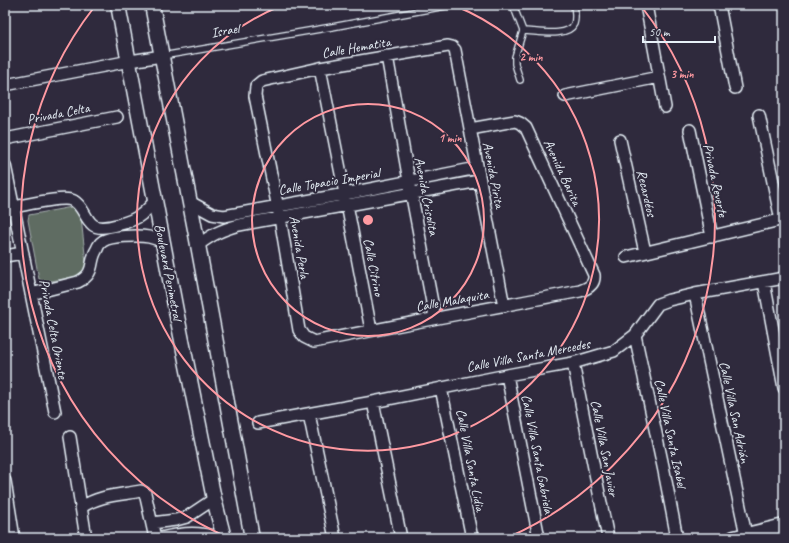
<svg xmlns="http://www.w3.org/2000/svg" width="789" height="543" font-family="Caveat,sans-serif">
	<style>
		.green { fill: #5f6c62; stroke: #a4aead }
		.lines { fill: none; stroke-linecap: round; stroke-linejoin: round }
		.service-casing { stroke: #e8f1f8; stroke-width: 8 }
		.minor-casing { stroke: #e8f1f8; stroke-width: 14 }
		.tertiary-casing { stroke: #e8f1f8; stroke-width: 17 }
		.service { stroke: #2f2a3d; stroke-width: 5.5 }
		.minor { stroke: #2f2a3d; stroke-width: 11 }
		.tertiary { stroke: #2f2a3d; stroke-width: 14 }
		.ring { fill: none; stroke: #ff9aa2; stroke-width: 2 }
		.labels { text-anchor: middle; stroke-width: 4; stroke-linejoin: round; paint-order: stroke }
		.street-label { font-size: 14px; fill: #e8f1f8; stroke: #2f2a3d }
		.centre { fill: #ff9aa2; stroke: #2f2a3d; stroke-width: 2 }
		.ring-label { font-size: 12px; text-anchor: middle; font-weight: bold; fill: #ff9aa2; stroke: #2f2a3d; stroke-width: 4; stroke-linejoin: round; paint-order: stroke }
	</style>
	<rect width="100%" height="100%" fill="#2f2a3d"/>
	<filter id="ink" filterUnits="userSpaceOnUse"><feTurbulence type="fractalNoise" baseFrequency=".025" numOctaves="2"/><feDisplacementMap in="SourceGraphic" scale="8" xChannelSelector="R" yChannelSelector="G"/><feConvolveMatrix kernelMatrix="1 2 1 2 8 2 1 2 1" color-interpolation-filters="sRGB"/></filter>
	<g filter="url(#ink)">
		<path class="green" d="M72,207L77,211L81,218L87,272L83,276L44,282L39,279L28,220L29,215Z"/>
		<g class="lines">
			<g class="service-casing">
				<path id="service" d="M513,5L523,31C536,31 568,38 574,24C576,18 575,11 574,5
					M162,56L332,27L451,5
					M520,80L515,64V57L523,31"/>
			</g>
			<g class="minor-casing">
				<path id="minor" d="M646,5L665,107
					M719,5L735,88
					M387,56L409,181L435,318
					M320,68L345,194L371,330
					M5,85L130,61L162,56
					M565,96L659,77
					M759,115L781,220
					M470,129L515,121L520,123L526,128L594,275C595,284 589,288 580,291C492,308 403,324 314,342L304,337L299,330L280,218L255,96L256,86L262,81L320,68L448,46L452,47L455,50L504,306
					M690,130L712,237
					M5,139L117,117
					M620,140L645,252
					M5,165L55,412
					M190,202L212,214L224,216L345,194L477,168
					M13,207C26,205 65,195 74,201C83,206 85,219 93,225C102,232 134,221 142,214C147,210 151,205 155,201
					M198,245C213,234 221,230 239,225L479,181
					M5,256L23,253
					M626,257L784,219
					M764,282L784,388
					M31,294L78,282C97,272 88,263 97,249C98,246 100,243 103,241C110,236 139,235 149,237C154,238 159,240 163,242
					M695,294L746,535
					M635,335L664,471L677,538
					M573,363L608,538
					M507,375L539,538
					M441,388L472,538
					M373,402L401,538
					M309,414L335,538
					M258,423L373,402L507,375L573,363L614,351L635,335L658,304L669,300L695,294L784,278
					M70,437L86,538
					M5,481L14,538
					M82,507C99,495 121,495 141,491L145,493L155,538
					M152,523L176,520L187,517L214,499
					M161,538C186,532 198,532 223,538"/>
			</g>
			<g class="tertiary-casing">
				<path id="tertiary" d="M118,5L176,311L214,499L224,538
					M152,5L198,245L252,538
					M734,538L784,526"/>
			</g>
			<use href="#service" class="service"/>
			<use href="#minor" class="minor"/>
			<use href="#tertiary" class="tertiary"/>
		</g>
	</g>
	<g class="ring">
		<circle cx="368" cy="220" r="116"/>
		<path d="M453 5A231 231 0 1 1 283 5"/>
		<path d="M227 537A347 347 0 0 1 95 6M641 6A347 347 0 0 1 509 537"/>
	</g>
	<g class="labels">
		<g class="street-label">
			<text transform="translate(225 30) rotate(-10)" y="5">Israel</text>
			<text transform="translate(356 47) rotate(-10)" y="5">Calle Hematita</text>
			<text transform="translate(58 113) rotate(-11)" y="5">Privada Celta</text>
			<text transform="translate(563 172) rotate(65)" y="5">Avenida Barita</text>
			<text transform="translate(494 175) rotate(79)" y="5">Avenida Pirita</text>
			<text transform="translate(716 180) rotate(78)" y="5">Privada Reverte</text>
			<text transform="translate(329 181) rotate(-10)" y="5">Calle Topacio Imperial</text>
			<text transform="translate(647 193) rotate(77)" y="5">Recardéos</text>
			<text transform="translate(427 196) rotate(79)" y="5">Avenida Crisolita</text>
			<text transform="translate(300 247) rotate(80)" y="5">Avenida Perla</text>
			<text transform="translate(374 267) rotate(79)" y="5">Calle Citrino</text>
			<text transform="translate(169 272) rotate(79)" y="5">Boulevard Perimetral</text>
			<text transform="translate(452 300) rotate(-10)" y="5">Calle Malaquita</text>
			<text transform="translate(54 329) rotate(79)" y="5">Privada Celta Oriente</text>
			<text transform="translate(528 355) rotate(-11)" y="5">Calle Villa Santa Mercedes</text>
			<text transform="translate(735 412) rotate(78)" y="5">Calle Villa San Adrián</text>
			<text transform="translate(671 433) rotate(78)" y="5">Calle Villa Santa Isabel</text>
			<text transform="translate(605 448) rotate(79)" y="5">Calle Villa San Javier</text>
			<text transform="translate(538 454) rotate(79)" y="5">Calle Villa Santa Gabriela</text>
			<text transform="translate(471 460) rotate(79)" y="5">Calle Villa Santa Lidia</text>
		</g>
	</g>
	<circle cx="368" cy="220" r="6" class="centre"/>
	<g class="ring-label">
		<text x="531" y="61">2 min</text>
		<text x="682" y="78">3 min</text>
		<text x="450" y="142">1 min</text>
	</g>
	<rect width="789" height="543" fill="none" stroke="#2f2a3d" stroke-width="20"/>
	<rect x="10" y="10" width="769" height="523" fill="none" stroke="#e8f1f8" stroke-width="1.5" filter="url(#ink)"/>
	<path d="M643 36v6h72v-6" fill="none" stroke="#e8f1f8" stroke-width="2"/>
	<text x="649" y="36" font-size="12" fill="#e8f1f8" stroke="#2f2a3d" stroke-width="3" paint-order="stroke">50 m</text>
</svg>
